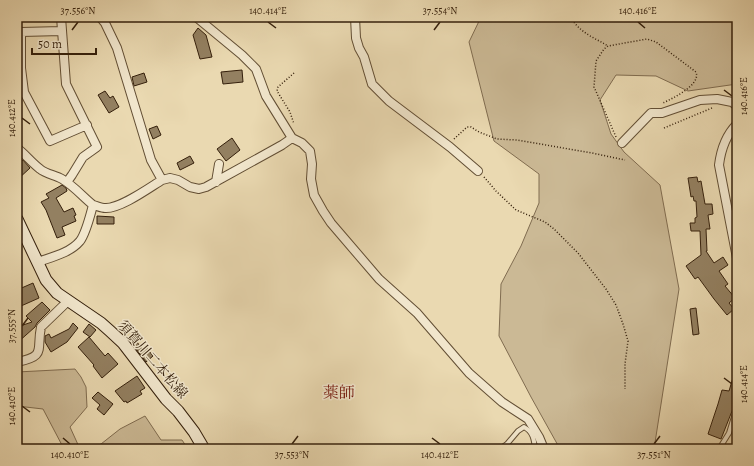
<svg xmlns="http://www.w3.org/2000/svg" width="754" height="466" font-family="Alegreya,'Noto Serif JP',serif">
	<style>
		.green { fill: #cbb995; stroke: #806c50 }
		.building { fill: #938061; stroke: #341f0b }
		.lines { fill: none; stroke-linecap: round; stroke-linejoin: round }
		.service-casing { stroke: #624e34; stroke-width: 6 }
		.minor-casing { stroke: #624e34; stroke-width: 10 }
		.secondary-casing { stroke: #341f0b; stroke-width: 13 }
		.path { stroke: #341f0b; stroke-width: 1.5; stroke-dasharray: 1 2; stroke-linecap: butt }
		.service { stroke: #f1e6cc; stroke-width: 4 }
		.minor { stroke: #f1e6cc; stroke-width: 8 }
		.secondary { stroke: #f1e6cc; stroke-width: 11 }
		.ticks { fill: none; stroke: #341f0b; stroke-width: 1.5 }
		.labels { text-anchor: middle; stroke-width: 3; stroke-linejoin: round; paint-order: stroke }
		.street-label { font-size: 14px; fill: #341f0b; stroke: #f1e6cc }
		.quarter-label { font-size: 16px; fill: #7a1f14; stroke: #f1e6cc }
		.neatline { fill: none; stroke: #341f0b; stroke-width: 1.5 }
		.ticks-label { font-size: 10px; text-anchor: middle; fill: #341f0b }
	</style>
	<rect width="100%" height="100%" fill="#ead9b1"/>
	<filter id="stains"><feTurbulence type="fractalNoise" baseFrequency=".005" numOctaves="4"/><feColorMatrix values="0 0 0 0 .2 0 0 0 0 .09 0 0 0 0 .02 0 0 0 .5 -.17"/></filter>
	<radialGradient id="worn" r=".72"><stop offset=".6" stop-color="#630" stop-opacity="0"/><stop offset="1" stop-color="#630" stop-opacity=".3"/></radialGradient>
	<path class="green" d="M481,17H737V84L688,91L656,76L616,75L600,100L611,134L624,152L660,185L679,289L654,449H560L531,397L499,336L501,284L521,246L539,203V174L494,141L469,42Z
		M75,369L81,377L86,387L87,407L70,427L80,449H64L43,409L17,406V372Z
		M145,416L161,440H182L188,449H87L101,444L120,429Z"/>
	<path class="building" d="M198,28L206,35L212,57L200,59L193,35Z
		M242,70L243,82L223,84L221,72Z
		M144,73L147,82L134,86L132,77Z
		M105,91L110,98L113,96L119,107L109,113L98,95Z
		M157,126L161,135L153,139L149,129Z
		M232,138L240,150L226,161L217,149Z
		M190,156L194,163L180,170L177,163Z
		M23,160L30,168L17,180V165Z
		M697,177L698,182L701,181L705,204H712L713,214L708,215L710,229H706L707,251H706L714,263L723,257L728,265L719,271L728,284L725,286L735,298L729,303L734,309L727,315L714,299L698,277L695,279L686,266L701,255L700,231H691L690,223H695V218L697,217L696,201H694L693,196L691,197L688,178Z
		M62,185L66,188L67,191L56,198L64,212L73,208L76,215L74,216L76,221L62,227L65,235L57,238L46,210L41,202L49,198L46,194Z
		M97,216L114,217V224H97Z
		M33,283L39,298L21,306L17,296V290Z
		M42,302L50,310L37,323L35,327L17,343V327L32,322L26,316Z
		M696,308L699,334L693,335L690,309Z
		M73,323L78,328L67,342L51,352L45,342V336L49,334L51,338L69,329Z
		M89,324L96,330L90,337L83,332Z
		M89,337L105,356L108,353L118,364L102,378L93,366L94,365L78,347Z
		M137,342L142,349L145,346L153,356L146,362L133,345Z
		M735,371H737V393L734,406L721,439L708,434L718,404L722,390L729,391Z
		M137,376L145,388L140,391L142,394L127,403L126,401L124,402L115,391Z
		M98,392L113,404L104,415L97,409L100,405L92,398Z"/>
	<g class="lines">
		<g class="service-casing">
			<path id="service" d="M500,449L507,444L518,431L524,427C533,432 534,439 535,449
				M719,449L729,433L737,407"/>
		</g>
		<g class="minor-casing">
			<path id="minor" d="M61,17L66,84L97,147L83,157L72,175L67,182
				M355,17L356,38L359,48L364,57L372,84L389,101L450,147L478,171
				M62,31L21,32V68L24,92L50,141L87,125
				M737,124C726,135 721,149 719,165L737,258
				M292,138L302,143L310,151L312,164L311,179L314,195L323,211L331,223L379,279L417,313L469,373L502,402L528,419L539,437L544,449
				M622,143L651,113H662L700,100L717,99L732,102L737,106
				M17,148C25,154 32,163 40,169C46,174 55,175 62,179C74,186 83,197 93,205
				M162,180L170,178L178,180L190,187L199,189L206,187L282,145L292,138L266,96L256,69L242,55L196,17
				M216,182L219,164
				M38,262C52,257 70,253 80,241C86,233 90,216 93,205C97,206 102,208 105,208C120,209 149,188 162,180L151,160L117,48L105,23L100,17
				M17,362C47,356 36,350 41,327L68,301"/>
		</g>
		<g class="secondary-casing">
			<path id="secondary" d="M17,219L46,280L57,293L101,323L110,331L123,343L166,399L178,411L194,432L204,449"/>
		</g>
		<path class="path" d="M571,17C578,32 595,38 608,46
			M294,73L278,87L277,91L290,112L294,124
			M664,128L712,108
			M616,137L594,87L596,61L604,49L608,46L647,39L656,42L696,72C701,85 673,98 663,103
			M454,139L467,127H471L479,132L497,139L517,140L592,153L625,160
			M484,177L496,191L516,210L545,222L554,229L578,253L606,289L616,305L623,324L628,341L625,364V389"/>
		<use href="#service" class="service"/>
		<use href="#minor" class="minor"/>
		<use href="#secondary" class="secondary"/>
	</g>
	<path class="ticks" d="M268,22L276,28M638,22L645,28M72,30L78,22M434,30L440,22M724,90L732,96M22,118L30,124M22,326L28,318M724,378L732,384M22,406L30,412M63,438L70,444M432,438L440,444M292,444L298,436M654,444L660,436"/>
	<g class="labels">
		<g class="street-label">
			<text transform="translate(153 359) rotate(49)" y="5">須賀川二本松線</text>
		</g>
		<g class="quarter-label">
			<text x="339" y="398">薬師</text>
		</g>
	</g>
	<rect width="754" height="466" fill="none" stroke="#ead9b1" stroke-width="44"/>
	<path d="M32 48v6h64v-6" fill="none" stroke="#341f0b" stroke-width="2"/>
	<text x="38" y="48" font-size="12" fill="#341f0b" stroke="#f1e6cc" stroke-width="3" paint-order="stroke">50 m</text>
	<rect x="22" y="22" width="710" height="422" class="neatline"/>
	<g class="ticks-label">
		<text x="78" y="14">37.556°N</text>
		<text x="268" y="14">140.414°E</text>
		<text x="440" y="14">37.554°N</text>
		<text x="638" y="14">140.416°E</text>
		<text transform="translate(743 96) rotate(-90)" y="4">140.416°E</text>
		<text transform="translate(11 118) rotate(-90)" y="4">140.412°E</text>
		<text transform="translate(11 326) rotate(-90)" y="4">37.555°N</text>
		<text transform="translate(743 384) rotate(-90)" y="4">140.414°E</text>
		<text transform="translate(11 406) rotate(-90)" y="4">140.410°E</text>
		<text x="70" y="458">140.410°E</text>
		<text x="292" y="458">37.553°N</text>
		<text x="440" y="458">140.412°E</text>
		<text x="654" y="458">37.551°N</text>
	</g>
	<rect width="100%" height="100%" filter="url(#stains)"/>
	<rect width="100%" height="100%" fill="url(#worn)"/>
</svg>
